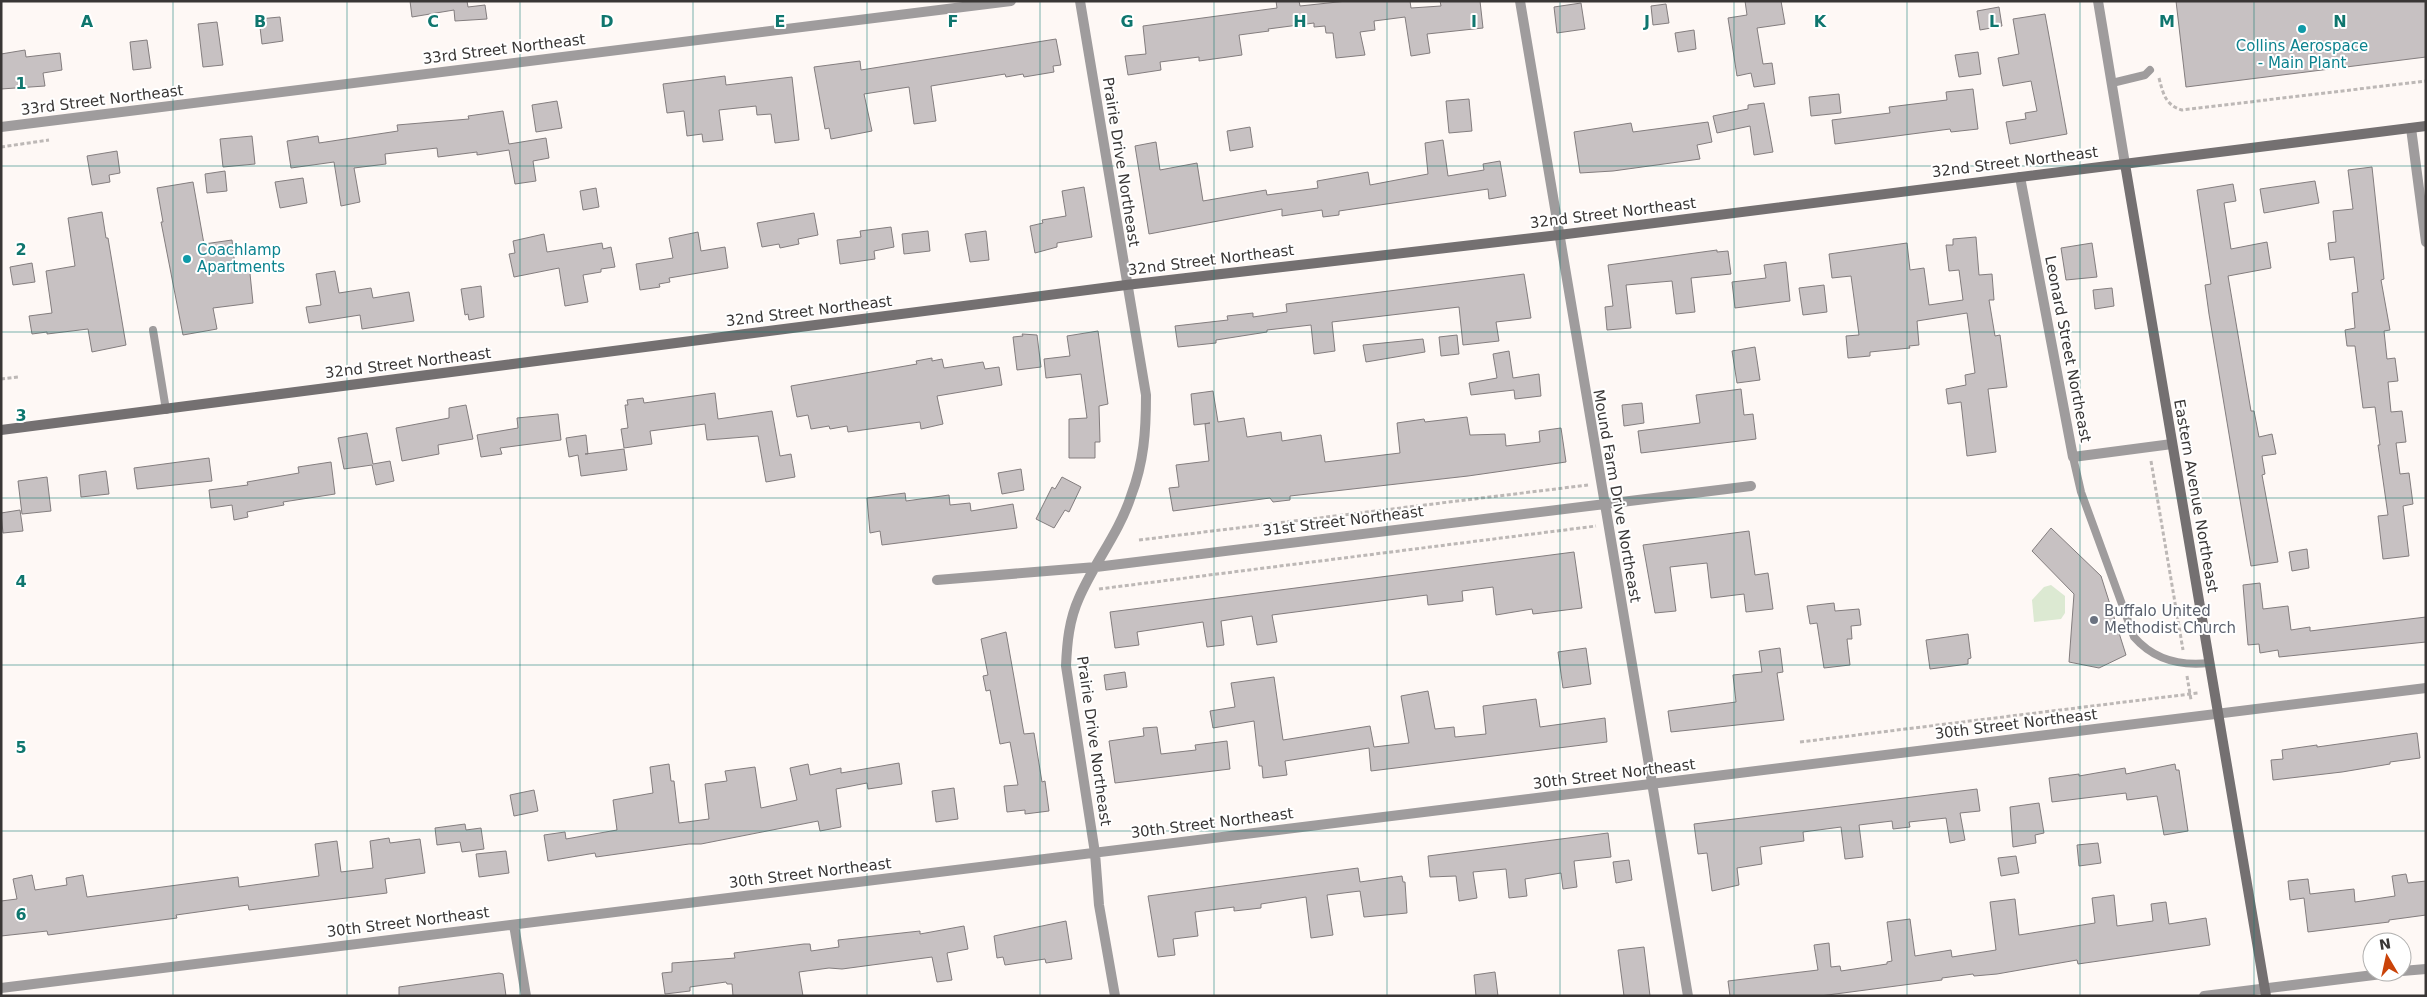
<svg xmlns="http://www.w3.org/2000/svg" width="2427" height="997" font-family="'DejaVu Sans',sans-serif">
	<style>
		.green { fill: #dce9d2 }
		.building { fill: #c7c1c2; stroke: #837d7e }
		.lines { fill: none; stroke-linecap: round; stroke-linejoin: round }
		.path { stroke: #bdb8b6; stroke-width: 3; stroke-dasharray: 4 2.5; stroke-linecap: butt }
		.lane { stroke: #9f9c9d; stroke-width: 8 }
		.street { stroke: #9f9c9d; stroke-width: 10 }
		.secondary { stroke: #747071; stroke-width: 10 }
		.grid { fill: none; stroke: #0f766e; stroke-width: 1; stroke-opacity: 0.55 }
		.culture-dot { fill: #0f9aa8; stroke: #fff; stroke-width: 2 }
		.worship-dot { fill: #6b7280; stroke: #fff; stroke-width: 2 }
		.labels { text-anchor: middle; stroke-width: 4; stroke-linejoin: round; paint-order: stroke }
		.culture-label { font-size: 15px; fill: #0d838f; stroke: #fff }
		.street-label { font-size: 15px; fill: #393635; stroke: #fff }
		.worship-label { font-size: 15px; fill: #5b616d; stroke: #fff; text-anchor: start }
		.grid-label { font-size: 16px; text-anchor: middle; font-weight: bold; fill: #0f766e; stroke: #fff; stroke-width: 4; stroke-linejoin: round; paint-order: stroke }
	</style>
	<rect width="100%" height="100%" fill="#fef8f5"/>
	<path class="green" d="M2051,585L2065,596V613L2061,619L2034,622L2032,600L2044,587Z"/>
	<path class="building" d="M410,1H467L468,7L485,5L487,19L455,21L454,10L412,17Z
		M1276,1H1299L1300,6L1347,1H1410L1411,8L1441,6L1440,1H1480L1483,28L1427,34L1430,53L1411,56L1405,17L1374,21L1375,30L1360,32L1365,55L1336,58L1333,33H1326L1325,26L1314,27V23L1268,29L1269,31L1239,35L1242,55L1199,61V57L1160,62L1161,70L1128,75L1125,56L1146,54L1143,26L1277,8Z
		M1745,1H1781L1785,24L1757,28L1763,64L1772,63L1775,84L1754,87L1751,73L1737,76L1728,18L1747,15Z
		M2176,1H2426V57L2186,87Z
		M1581,3L1585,29L1557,33L1554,7Z
		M1666,4L1669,23L1653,25L1651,6Z
		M1999,7L2002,26L1980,30L1977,11Z
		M2045,14L2067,134L2010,144L2006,122L2026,119L2025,113L2037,111L2031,81L2003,86L1998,58L2019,54L2013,19Z
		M280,17L283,41L262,44L259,19Z
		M217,22L223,65L203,67L198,24Z
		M1694,30L1696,49L1678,52L1675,33Z
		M1056,39L1061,65L1053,66L1054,72L1024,77L1023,74L1006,77L1005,74L931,86L936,121L914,124L909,87L864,94L872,131L831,139L829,128L825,129L814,67L860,61L861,70Z
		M147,40L151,68L133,70L130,42Z
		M25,50L26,57L60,53L62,70L43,73L45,86L1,89V54Z
		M1978,52L1981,74L1959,77L1955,55Z
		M725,76L726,85L792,77L799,140L775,143L771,114L757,115L756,106L719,110L723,140L703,142L702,134L687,136L684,111L667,113L663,84Z
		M1973,89L1978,129L1951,132L1950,129L1835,144L1832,120L1890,113L1889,107L1947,100L1946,92Z
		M1839,94L1841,113L1811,116L1809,97Z
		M1469,99L1472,131L1449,133L1446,101Z
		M557,101L562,128L536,132L532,105Z
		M1764,103L1773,152L1754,155L1750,126L1717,133L1713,116L1748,109V105Z
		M503,111L509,144L546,138L549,158L533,161L536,181L515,184L509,150L477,155V152L438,157L437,148L385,154L386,164L354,168L360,202L341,206L334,162L291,168L287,141L318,136L319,143L398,131L397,125L469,119L468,116Z
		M1708,122L1712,142L1697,145L1700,159L1613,171L1580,173L1574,132L1631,123L1633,132Z
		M1250,127L1253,147L1230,151L1227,131Z
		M252,136L255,164L223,167L220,139Z
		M1443,140L1448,176L1484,170L1483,164L1500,161L1506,196L1489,199L1488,189L1339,211V215L1323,217L1322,210L1282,216V209L1149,234L1135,146L1156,142L1160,170L1197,163L1203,201L1266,190L1267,195L1318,188L1317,181L1368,172L1370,185L1428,174L1425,143Z
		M117,151L120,173L109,175L110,182L92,185L87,156Z
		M2372,167L2384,279L2381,280L2390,330L2384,331L2387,359L2395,358L2398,381L2388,382L2391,412L2402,411L2406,442L2396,443L2400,474L2409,473L2413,504L2403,506L2409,556L2383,559L2378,516L2388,515L2378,445H2380L2375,407L2363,408L2355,346H2347L2345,330L2355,328L2352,293L2358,292L2354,257L2330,260L2328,243L2336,242L2333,211L2353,209L2348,170Z
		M225,171L227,191L207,193L205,174Z
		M303,178L307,203L280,208L275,182Z
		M2315,181L2319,203L2264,213L2260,189Z
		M193,182L204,244L232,240L235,266L249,264L253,303L213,308L217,329L183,335L161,222H163L157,188Z
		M2233,184L2236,201L2224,203L2231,249L2267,242L2271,268L2228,276L2251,411H2254L2259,437L2272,434L2276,454L2262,456L2265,474L2262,475L2278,562L2251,566L2209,314L2205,285L2211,284L2197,190Z
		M1084,187L1092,237L1057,243V247L1035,253L1030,226L1043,223L1042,220L1066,216L1062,191Z
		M596,188L599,207L583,210L580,191Z
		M102,212L106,238H108L126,345L92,352L88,329L47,334V332L32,334L29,316L52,313L46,271L75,266L68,218Z
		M814,213L818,235L798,239L799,244L780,248L779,244L762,247L757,223Z
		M891,227L894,247L874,251L875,259L840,264L837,240L861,237L860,231Z
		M928,231L930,251L904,254L902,234Z
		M986,231L989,260L970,262L965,234Z
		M698,232L701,251L725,247L728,268L669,278L670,282L659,284L660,287L640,290L636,264L673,258L669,238Z
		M544,234L547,252L602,243L603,249L611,247L615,267L601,269V272L583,275L588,302L565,306L559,268L514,277L509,254L515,253L513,241Z
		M1976,237L1979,275L1992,274L1994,300H1989L1995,336L2000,335L2007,387L1988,389L1996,452L1967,456L1961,402L1948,404L1946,389L1966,385L1965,375L1975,373L1967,313L1917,321L1919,345L1909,346L1910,348L1870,352V356L1848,358L1846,336L1859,335L1851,276L1832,278L1829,254L1907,243L1910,270L1924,268L1929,305L1963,300L1959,270L1949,271L1946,245H1953V239Z
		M2092,243L2097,277L2066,280L2061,248Z
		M1717,250V252L1728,251L1731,274L1691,278L1695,312L1676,314L1672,281L1626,285L1631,328L1607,330L1605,307L1613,306L1608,265Z
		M1786,262L1790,301L1735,308L1732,282L1766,278L1764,265Z
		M32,263L35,282L13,285L10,267Z
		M335,271L339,293L371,288L373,298L409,292L414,321L362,329L360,315L309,323L306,307L321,305L316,274Z
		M1524,274L1531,318L1496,322L1499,341L1463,345L1459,307L1332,322L1335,351L1314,354L1311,325L1267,330V332L1216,340V343L1178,347L1175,326L1228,320L1227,316L1253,313V317L1287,312L1286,304Z
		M1824,285L1827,312L1803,315L1799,288Z
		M481,286L484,317L469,320L468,314L465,315L461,289Z
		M2112,288L2114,306L2095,309L2093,290Z
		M1098,331L1108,404L1099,406L1100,442H1095V458H1069V419L1087,418L1081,374L1046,378L1044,359L1070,356L1067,336Z
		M1022,334L1037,335L1041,367L1017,370L1013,337L1023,336Z
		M1457,335L1459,354L1441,356L1439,337Z
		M1423,339L1425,352L1366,362L1363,345Z
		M1755,347L1760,380L1737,383L1732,351Z
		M1509,351L1513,378L1539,374L1541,396L1515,399L1514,390L1471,395L1469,383L1497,378L1493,354Z
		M932,358V361L942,359L944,368L983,362L985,369L999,367L1002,385L937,396L943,424L921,429L920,422L848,432L847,426L830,429L829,426L811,429L808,415L797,417L791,386L917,364L916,361Z
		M1741,389L1744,415L1753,414L1756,439L1641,453L1638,431L1700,423L1696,395Z
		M1213,391L1218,422L1244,418L1247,437L1281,432L1282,441L1321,435L1325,462L1400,453L1397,423L1424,419L1425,422L1467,417L1470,435L1505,434L1506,446L1540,442L1539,431L1561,428L1566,462L1468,476L1290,496V500L1273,502L1270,498L1173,511L1169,488L1179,487L1176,465L1209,461L1205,424L1210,423L1194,425L1191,394Z
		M715,393L718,419L772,411L780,456L791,454L795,477L766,482L758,436L707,440L705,424L650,431L652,444L624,448L621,429L628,428L625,405H628L627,400L643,398L644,403Z
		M1642,403L1644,423L1624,426L1622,405Z
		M466,405L473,439L438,445L439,454L402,461L396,428L449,418V408Z
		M558,414L561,440L500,448L502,454L481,457L477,435L518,428L517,418Z
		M367,433L373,464L390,461L394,481L376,485L372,465L344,469L338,438Z
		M586,435L588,454H585L624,449L627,470L581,476L578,455L569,457L566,438Z
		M209,458L212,481L137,489L134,468Z
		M331,462L335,494L283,502L284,505L247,512L248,517L234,520L232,505L211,508L209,490L248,485L247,482L299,473L298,467Z
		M1021,469L1024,490L1002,494L998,473Z
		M106,471L109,494L81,497L79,475Z
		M47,477L51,511L22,514L18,481Z
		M1062,477L1081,487L1069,512L1065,510L1054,528L1036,519L1052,487L1055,489Z
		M905,493L906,501L949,495L950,505L970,503L971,511L1013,504L1017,528L882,545L880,531L870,533L867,498Z
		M20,510L23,531L3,533L1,513Z
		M2051,528L2101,576L2126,655L2099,668L2069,662L2074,594L2032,551Z
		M1749,531L1755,575L1768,573L1773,609L1746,612L1744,594L1711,598L1707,563L1670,567L1676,611L1655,613L1643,545Z
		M2307,549L2309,568L2292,571L2289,552Z
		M1574,552L1582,608L1533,614L1532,609L1496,615L1493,587L1462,591L1463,601L1428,605L1427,595L1272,615L1277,642L1257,645L1252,616L1221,621L1224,645L1207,647L1203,622L1137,632L1139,645L1115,648L1110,612Z
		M2260,583L2263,609L2288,606L2291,630L2310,627V631L2426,617V642L2279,657L2278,650L2260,653L2259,644L2248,645L2243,585Z
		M1834,603L1835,611L1859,609L1861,625L1851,626L1852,639H1847L1850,665L1824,668L1817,623L1810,624L1807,606Z
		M1006,632L1024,734L1034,733L1042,782L1045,781L1049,811L1025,814V810L1007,812L1004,786L1018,785L1010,742L1000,744L990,690L986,691L983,676L988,675L981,639Z
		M1968,634L1971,658L1968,659V664L1930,669L1926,640Z
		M1586,648L1591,684L1563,688L1558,652Z
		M1780,648L1783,672L1777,673L1784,720L1671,732L1668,711L1736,702L1733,675L1762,672L1759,651Z
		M1125,672L1127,687L1106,690L1104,675Z
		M1274,677L1283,740L1370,726L1374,747L1409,743L1401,696L1428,691L1435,729L1454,727L1455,737L1486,734L1483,706L1536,699L1540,727L1605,718L1607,742L1371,771L1369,748L1285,761L1287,775L1263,778L1262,766H1259L1254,721L1213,728L1210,711L1235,707L1231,683Z
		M1157,727L1161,754L1196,750L1195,745L1227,741L1230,769L1115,783L1109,741L1144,736L1143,728Z
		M2417,733L2420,758L2390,762V764L2342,772L2273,780L2271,760L2283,759L2282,750L2317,745V747Z
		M899,763L902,784L868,789L867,783L836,789L841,827L820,831L818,821L701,844H689L596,857L595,853L548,861L544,835L565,832L566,839L617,830L613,800L653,793L650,767L669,764L671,781H674L679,823L709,819L705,784L727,781L725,771L755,767L761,808L797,800L790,768L808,764L810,775L841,768V773Z
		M2175,764L2176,770H2179L2188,831L2164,835L2157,796L2127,800L2126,793L2052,802L2049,778L2079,774V776L2125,768L2126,774Z
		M954,788L958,819L936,822L932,791Z
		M1977,789L1980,811L1960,813L1965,840L1950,843L1946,818L1909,822L1910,827L1893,829L1892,821L1859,825L1863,857L1845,859L1841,827L1803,832L1804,841L1760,847L1762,864L1737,868L1739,885L1712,891L1707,853L1698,854L1694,824Z
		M534,790L538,811L514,816L510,795Z
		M2039,803L2044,833L2035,835L2036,843L2013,847L2010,807Z
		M465,824L466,830L481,828L484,849L462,852L460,842L437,845L435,828Z
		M1608,833L1611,857L1574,861L1577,887L1563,889L1561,873L1525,879L1527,896L1509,898L1506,869L1473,872L1477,898L1459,901L1456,876L1430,877L1428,856Z
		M389,838L390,843L420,839L425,873L385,879L387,893L249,910L248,905L176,915L177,918L48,935L47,931L1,936V901L17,899L13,879L32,875L35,890L67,885L66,878L83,875L87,897L238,877L239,887L319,876L315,844L337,841L341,872L373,868L370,841Z
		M2098,843L2101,863L2079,866L2077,845Z
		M506,851L509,873L479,877L476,854Z
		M2016,856L2019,873L2001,876L1998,858Z
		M1629,860L1632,880L1616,883L1613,862Z
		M1358,868L1360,882L1402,876L1403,882H1405L1407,913L1364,917L1360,891L1327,895L1333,935L1311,938L1306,897L1261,904V908L1234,911V907L1195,912L1198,936L1173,939L1175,955L1158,957L1148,896Z
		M2406,874L2408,883L2426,881V915L2389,920V922L2308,932L2304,898L2290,900L2288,881L2308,879L2310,894L2354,889L2355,902L2395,896L2392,876Z
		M2114,895L2117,926L2153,921L2151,904L2166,902L2169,924L2206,918L2210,945L2078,964L2077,960L1997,974L1974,976L1973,974L1942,978V980L1820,996H1730L1728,981L1818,970L1814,945L1829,943L1831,967L1840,966L1841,971L1887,964V962L1892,961L1887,922L1910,919L1915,956L1951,950L1952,957L1996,950L1990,902L2015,899L2019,935L2095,923L2092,898Z
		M1066,921L1072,959L1046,963L1045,959L1005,965L1003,957L997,958L994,936Z
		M964,926L968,949L947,953L952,980L937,982L932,957L842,969L829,968L799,972L803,996H733L732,984H727L726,982L690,987V991L665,994L662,973L672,972V963L735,958L734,953L804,944H810L811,951L839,947L838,940L920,931V934Z
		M1644,947L1650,996H1624L1618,950Z
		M1495,972L1498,996H1476L1474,975Z
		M499,973L503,974L506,996H399V987Z"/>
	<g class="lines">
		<path class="path" d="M2159,78C2163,93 2165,105 2182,110L2426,81
			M1,147L49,140
			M1,379L18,377
			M2151,461L2183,650
			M1139,540L1588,485
			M1099,589L1596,526
			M2187,676L2191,700
			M1800,742L2198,693"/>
		<path class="lane" d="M2112,83L2145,75L2150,70
			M153,330L166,410
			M2073,457L2081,492L2134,637C2154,660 2181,666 2209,663"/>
		<path class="street" d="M1080,1L1146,395C1146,431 1144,462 1131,496C1119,533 1094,563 1079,598C1069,620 1067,643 1066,666L1095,853L1099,905L1115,996
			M1520,1L1688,996
			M2098,1L2125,164
			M1,127L1011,1
			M2411,128L2426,242
			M2020,177L2073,457L2172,444
			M937,580L1096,567L1751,486
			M514,925L526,996
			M2402,971L2426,969
			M1,988L2426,688
			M2204,996L2398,972"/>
		<path class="secondary" d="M2125,164L2266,996
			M1,430L1126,285L1559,235L2426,126"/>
	</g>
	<path class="grid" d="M173,1V996M347,1V996M520,1V996M693,1V996M867,1V996M1040,1V996M1214,1V996M1387,1V996M1560,1V996M1734,1V996M1907,1V996M2080,1V996M2254,1V996M1,166H2426M1,332H2426M1,498H2426M1,665H2426M1,831H2426"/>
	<g class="culture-dot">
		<circle cx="2302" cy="29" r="5"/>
		<circle cx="187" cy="259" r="5"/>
	</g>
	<circle class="worship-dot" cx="2094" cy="620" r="5"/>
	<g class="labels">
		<g class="culture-label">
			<text x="2302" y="51">Collins Aerospace<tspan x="2302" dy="17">- Main Plant</tspan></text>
			<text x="197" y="255" text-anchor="start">Coachlamp<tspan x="197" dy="17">Apartments</tspan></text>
		</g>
		<g class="street-label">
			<text transform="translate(504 49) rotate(-7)" y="5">33rd Street Northeast</text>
			<text transform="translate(102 100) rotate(-7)" y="5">33rd Street Northeast</text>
			<text transform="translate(1121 162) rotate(81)" y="5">Prairie Drive Northeast</text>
			<text transform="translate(2015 162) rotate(-7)" y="5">32nd Street Northeast</text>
			<text transform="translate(1613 213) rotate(-7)" y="5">32nd Street Northeast</text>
			<text transform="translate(1211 260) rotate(-7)" y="5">32nd Street Northeast</text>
			<text transform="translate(809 311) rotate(-7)" y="5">32nd Street Northeast</text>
			<text transform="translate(2068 349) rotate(79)" y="5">Leonard Street Northeast</text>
			<text transform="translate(408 363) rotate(-7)" y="5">32nd Street Northeast</text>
			<text transform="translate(1617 496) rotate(80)" y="5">Mound Farm Drive Northeast</text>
			<text transform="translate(2196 496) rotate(80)" y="5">Eastern Avenue Northeast</text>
			<text transform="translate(1343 521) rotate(-7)" y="5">31st Street Northeast</text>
			<text transform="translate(2016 724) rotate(-7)" y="5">30th Street Northeast</text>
			<text transform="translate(1094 741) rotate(82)" y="5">Prairie Drive Northeast</text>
			<text transform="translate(1614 774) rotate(-7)" y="5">30th Street Northeast</text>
			<text transform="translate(1212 823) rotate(-7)" y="5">30th Street Northeast</text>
			<text transform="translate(810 873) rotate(-7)" y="5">30th Street Northeast</text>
			<text transform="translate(408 922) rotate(-7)" y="5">30th Street Northeast</text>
		</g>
		<g class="worship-label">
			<text x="2104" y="616">Buffalo United<tspan x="2104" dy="17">Methodist Church</tspan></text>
		</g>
	</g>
	<g class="grid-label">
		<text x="87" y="27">A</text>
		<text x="260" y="27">B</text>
		<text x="433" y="27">C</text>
		<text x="607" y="27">D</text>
		<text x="780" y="27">E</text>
		<text x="953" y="27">F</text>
		<text x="1127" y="27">G</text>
		<text x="1300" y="27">H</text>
		<text x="1474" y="27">I</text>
		<text x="1647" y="27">J</text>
		<text x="1820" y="27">K</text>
		<text x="1994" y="27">L</text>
		<text x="2167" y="27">M</text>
		<text x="2340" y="27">N</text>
		<text x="21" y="89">1</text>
		<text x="21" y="255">2</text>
		<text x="21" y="421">3</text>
		<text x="21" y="587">4</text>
		<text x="21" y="753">5</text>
		<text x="21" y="920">6</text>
	</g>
	<rect width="2427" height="997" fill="none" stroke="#393635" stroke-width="5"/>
	<g transform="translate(2387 957) rotate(351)"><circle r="24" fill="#ffffff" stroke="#b0afae"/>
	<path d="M0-4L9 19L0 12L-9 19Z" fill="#ca4309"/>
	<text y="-8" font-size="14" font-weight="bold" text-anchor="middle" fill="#393635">N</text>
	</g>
</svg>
